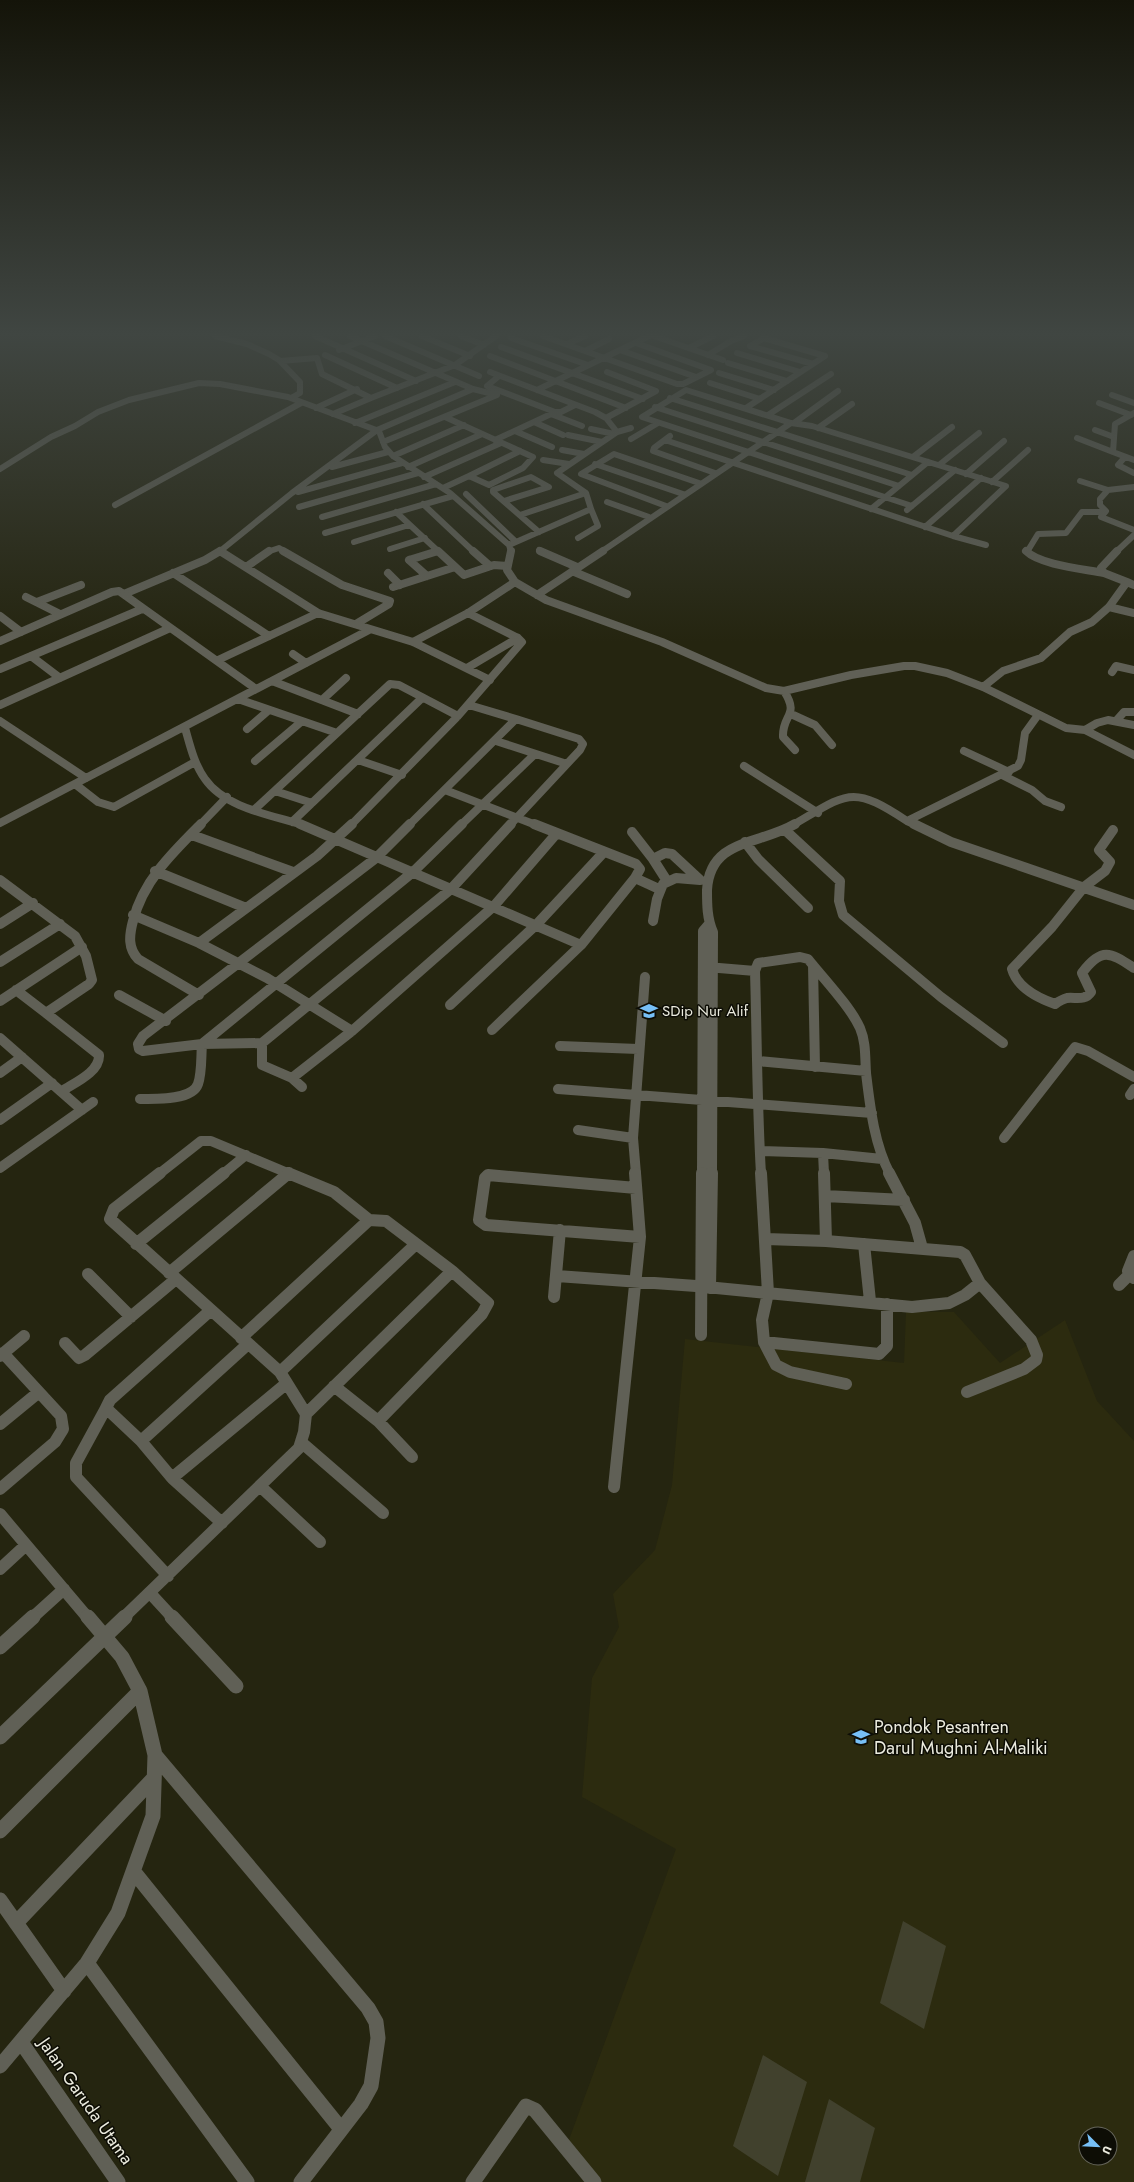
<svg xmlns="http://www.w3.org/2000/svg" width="1134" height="2182" font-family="Jost,sans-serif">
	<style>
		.built { fill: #2c2b0f; fill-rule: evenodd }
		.green { fill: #41412d }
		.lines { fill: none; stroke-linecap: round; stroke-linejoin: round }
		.street-far4 { stroke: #606056; stroke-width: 6 }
		.street-far3 { stroke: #606056; stroke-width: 8 }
		.street-far2 { stroke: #606056; stroke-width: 10 }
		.street-far1 { stroke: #606056; stroke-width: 12 }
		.street { stroke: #606056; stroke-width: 15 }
		.labels { text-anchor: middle; stroke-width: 3; stroke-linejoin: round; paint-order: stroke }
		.poi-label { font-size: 15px; fill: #ebebde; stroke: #0d0d05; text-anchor: start }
		.near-poi-label { font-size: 18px; fill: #ebebde; stroke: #0d0d05; text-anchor: start }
		.near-street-label { font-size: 18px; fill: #ebebde; stroke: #0d0d05 }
	</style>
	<rect width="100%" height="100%" fill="#252510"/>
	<path class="built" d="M906,1312H954L1000,1363L1065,1320L1097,1401L1134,1441V2182H599L567,2145L676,1849L582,1797L592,1678L619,1627L613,1594L655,1550L672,1485L685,1339L904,1363ZM1086,2134H1110V2158H1086Z"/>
	<path class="green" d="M903,1921L946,1946L924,2029L880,2003Z
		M763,2055L807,2082L778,2176L733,2146Z
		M829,2099L875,2128L860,2182H805Z"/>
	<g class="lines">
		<path class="street-far4" d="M215,336L247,344L269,354L279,360L300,382V393L291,398
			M315,336L416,381
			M350,336L473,389L497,395L383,442
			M385,336L479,376
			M422,336L470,356
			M461,336L484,345
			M543,336L677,384H683L711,370L636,343
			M654,336L723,360
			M511,338L588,365
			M567,344L585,336
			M750,346L813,364
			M501,347L643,399
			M689,348L713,336
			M339,350L375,336
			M620,350L696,377
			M585,351L609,339
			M737,353L800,372
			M325,355L397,388
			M708,355L731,341L744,336
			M490,356L626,408
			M280,361L317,358L322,374L371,398L333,414
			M728,363L787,381
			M490,372L595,412L606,418L617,432L557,473L586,493L591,509L509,545
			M719,373L774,390
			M499,376L487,386L555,412H561L575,405
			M710,383L760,399
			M537,390L649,336
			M1112,395L1134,403
			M371,398L455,365L496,336
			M670,398L912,475
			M1099,403L1131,415
			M655,407L899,486
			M316,408L357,389
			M746,408L825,356L764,338L750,346
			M1134,413L1115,424L1113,452L1134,460
			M768,415L831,374
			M606,418L656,391L607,372
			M534,422L563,435
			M355,423L455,382
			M791,423L686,390L642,417L912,506
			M794,423L838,391
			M818,428L852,404
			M591,429L614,434
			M1095,430L1114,437
			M515,431L552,447
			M617,432L631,428
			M568,435L602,442
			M670,436L654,448L653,451L715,473
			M1077,438L1113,452
			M631,439L658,423
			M495,440L551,414L582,426
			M665,440L953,536L986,545
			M562,450L584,454
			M393,456L464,425
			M913,457L952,427
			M1125,457L1118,465L1134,473
			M543,460L569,464
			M595,464L683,494
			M939,465L979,433
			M332,467L388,452
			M408,467L482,434
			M0,469L51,437L75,426L98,412L129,400L199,383L220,384L288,397L379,431L385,447L393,456L450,493L509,545L511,552
			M966,474L1004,441
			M469,476L520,451
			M424,477L501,443
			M1080,481L1108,490L1100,499V505L1106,511L1101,517L1134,530
			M992,482L1028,450
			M443,488L469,476L489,485L523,468L533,457L445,417
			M1108,490L1134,487
			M298,492L402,463
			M466,494L515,541
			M504,501L549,487L531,477L493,490V492L539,532
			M607,502L649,517
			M423,504L474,552
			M115,505L301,403
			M666,506L581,474L614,454L699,483
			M299,507L418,473
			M871,509L928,462
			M907,510L955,470
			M396,512L439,552
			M520,515L586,493
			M322,517L436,484
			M925,527L981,478
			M325,533L453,496
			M578,538L598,526L591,509
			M354,542L409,525
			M390,549L425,538
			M539,550L543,552
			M219,552L292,493L377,430L473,389
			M267,552L279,548L285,552
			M436,552L438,551
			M601,552L791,423L812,426L1006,486L953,536
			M1027,552L1038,534L1066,533L1082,512H1104
			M1116,552L1134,535"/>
		<path class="street-far3" d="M220,551L318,613L413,642L490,680
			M283,551L342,585L390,601L389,604L356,624
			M438,551L464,575L494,565L507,566
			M473,551L490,566
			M511,551L507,570L515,582L546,600L662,642L766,688L784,691L851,675L904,666H915L947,673L983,687L1066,728L1085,730L1097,723L1108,720L1134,725
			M540,551L577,567
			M1026,551C1040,565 1084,569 1104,573
			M1117,551L1101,568L1104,573L1127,582
			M409,560L438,551
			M409,560L427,576
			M246,567L269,551
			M572,571L627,594
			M173,573L269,636
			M388,573L400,585
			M393,587L455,567
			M124,594L205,560L220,551
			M537,595L603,551
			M26,597L60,614
			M37,602L81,585
			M1109,607L1134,613
			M0,616L21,632
			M0,641L112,592L119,591L256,689
			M413,642L468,613L515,582
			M293,654L306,663
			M31,656L60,678
			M218,660L318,613
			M467,668L518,638
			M0,669L142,609
			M1112,672L1116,666L1134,670
			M272,681L358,714
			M983,687L1003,671L1041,658L1070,632L1092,622L1109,607L1127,582L1134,585
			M784,691C800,716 782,714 783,737L795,750
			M238,699L337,733
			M322,700L346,678
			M0,705L170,628
			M469,705L516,719
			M791,714L815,725L832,745
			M0,721L86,778
			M1116,721L1124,712H1134
			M185,728C190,745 194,764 205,779C225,808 271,815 303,825
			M247,729L269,710
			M1085,730L1134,755
			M496,741L567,764
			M964,751L1009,772
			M358,760L402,775
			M255,761L301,722
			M744,766L818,813
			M1002,775L1032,790L1045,801L1061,807
			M75,784L98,802L114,807L195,762
			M445,790L536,825
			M275,791L312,803
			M255,809L390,684L399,685L458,716
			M907,821L916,825
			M292,822L422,698
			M0,823L369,630
			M200,825L227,797
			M351,825L458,716L522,642L518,638L468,613
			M409,825L516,719L579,739L583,744L580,750L510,825
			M461,825L535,754
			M793,825C848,793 851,784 907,821L1018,766L1021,760L1025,733L1038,715"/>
		<path class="street-far2" d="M300,824L581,945
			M410,824L376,858L143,1036L138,1044L139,1049L143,1051L202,1044L262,1043L451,889L511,824
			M914,824L951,842L1134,905
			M785,830L840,881L839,901L843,915L941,997L1003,1043
			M1113,830L1099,850L1110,862L1105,871L1084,887L1052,927L1012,969C1017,987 1038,998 1055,1004C1058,1002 1063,999 1067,998C1076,997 1085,1001 1091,992L1082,973C1102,946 1111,953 1134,968
			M632,832L653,859L665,853L672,854L700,880
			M192,835L293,872
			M745,842L758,859L808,908
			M653,859L667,881
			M155,871L246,908
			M635,878L659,889
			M0,880L75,936L86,956L92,980L89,984L46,1013L99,1055C100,1072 74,1083 62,1091
			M133,915L199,943L267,978L352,1031
			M653,921L657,899L663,884L676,878L700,880
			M0,924L33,903
			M199,943L317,856L352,824
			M0,962L60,924
			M813,965L815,1067
			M707,967L755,971
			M16,990L46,1013
			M119,995L166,1021
			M199,995L138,959C128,948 129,936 133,921C143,881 172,853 201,824
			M0,1001L82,947
			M450,1005L537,924L603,853
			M492,1030L581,945L635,878L640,869L636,864L534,824
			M0,1038L82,1110
			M262,1043V1065L292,1078L302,1087
			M560,1046L638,1049
			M758,1061L866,1071
			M0,1073L22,1057
			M292,1078L352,1031L494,906L557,833
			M558,1089L872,1113
			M1130,1095L1134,1089
			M140,1099C154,1099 192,1101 198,1084C202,1073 201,1056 202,1044L413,872L462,824
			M0,1120L52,1083
			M578,1130L633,1138
			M1004,1138L1075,1047L1088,1051L1134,1077
			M760,1151L823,1153L882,1159
			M823,1153L824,1174
			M0,1168L93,1102
			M159,1174L201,1141H211L290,1174
			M223,1174L246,1155
			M636,1174L633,1138L645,977
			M702,1174L703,931L709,924
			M712,1174L713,932C707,919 707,904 707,890C710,838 760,845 795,824
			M761,1174C757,1106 757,1039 755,971L758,963L800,957L808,959C823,978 850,1006 860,1028C866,1042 865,1057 866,1073C870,1106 874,1144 890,1174"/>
		<path class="street-far1" d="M288,1173L334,1192L369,1220L386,1221L452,1271L488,1303L482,1314L378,1421L334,1386
			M761,1173L768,1293L762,1320L764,1342L879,1354L887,1346V1304
			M824,1173L826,1241
			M889,1173L915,1223L922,1248
			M636,1188L488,1175L485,1178L479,1220L486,1225L640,1237
			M825,1196L904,1200
			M766,1239L826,1241L960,1252L965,1255L980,1283L1031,1340L1037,1355L1036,1360L1024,1369L967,1392
			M136,1244L224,1173
			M864,1244L870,1301
			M169,1273L289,1173
			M88,1274L131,1317
			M1129,1275L1128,1271L1134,1256
			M557,1276L696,1286L912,1307L949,1303L965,1295L980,1283
			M1119,1285L1129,1275L1134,1278
			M710,1288L712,1173
			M554,1297L560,1230
			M701,1335L702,1173
			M241,1338L369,1220
			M764,1342L776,1365L790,1372L846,1384
			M65,1343L79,1358L85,1355L176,1279
			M0,1356L24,1336
			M280,1372L416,1244
			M106,1408L110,1400L211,1310
			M306,1414L452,1271
			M378,1421L412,1457
			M0,1424L39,1392
			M141,1441L106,1408L76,1463V1477L168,1576
			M301,1442L383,1513
			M172,1478L287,1383
			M260,1486L320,1542
			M614,1487L640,1237L635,1173
			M0,1489L55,1442L63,1429L61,1416L3,1353
			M0,1514L88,1618
			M222,1523L172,1478L141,1441L248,1344
			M0,1569L26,1545
			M150,1593L173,1618
			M32,1618L64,1589
			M123,1618L299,1448L304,1432L306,1414L280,1372L110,1219L114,1209L160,1173"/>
		<path class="street" d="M172,1617L236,1686
			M0,1647L33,1617
			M0,1737L125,1617
			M155,1755L368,2008L376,2022L378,2038L371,2086L361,2104L301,2182
			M0,1831L140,1691
			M134,1872L341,2129
			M0,1900L64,1991
			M16,1923L154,1778
			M87,1963L247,2182
			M21,2042L118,2182
			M0,2066L87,1963L118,1913L153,1816L155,1755L140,1691L122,1657L88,1617
			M473,2182L526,2106L535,2110L594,2182"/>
	</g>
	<linearGradient id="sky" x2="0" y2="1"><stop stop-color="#141409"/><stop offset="0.52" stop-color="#404642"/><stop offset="1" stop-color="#404642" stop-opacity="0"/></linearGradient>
	<rect width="1134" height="642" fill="url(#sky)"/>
	<defs>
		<g id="school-bare" transform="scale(1.38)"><path d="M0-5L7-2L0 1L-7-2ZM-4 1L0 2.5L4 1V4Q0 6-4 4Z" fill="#77c0f7" stroke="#0d0d05" stroke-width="2.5" paint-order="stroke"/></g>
	</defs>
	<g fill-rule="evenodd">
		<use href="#school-bare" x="649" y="1011"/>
		<use href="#school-bare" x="861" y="1737"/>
	</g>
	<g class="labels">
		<g class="poi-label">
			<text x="662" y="1016">SDip Nur Alif</text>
		</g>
		<g class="near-poi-label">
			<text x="874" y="1733">Pondok Pesantren<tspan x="874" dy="21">Darul Mughni Al-Maliki</tspan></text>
		</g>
		<g class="near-street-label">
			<text transform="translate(86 2101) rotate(55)" y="6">Jalan Garuda Utama</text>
		</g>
	</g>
	<g transform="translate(1098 2146) rotate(114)"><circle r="19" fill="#0d0d05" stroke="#66665c"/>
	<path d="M0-3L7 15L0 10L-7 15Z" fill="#77c0f7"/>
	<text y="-6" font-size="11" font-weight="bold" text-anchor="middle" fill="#ebebde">U</text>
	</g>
</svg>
